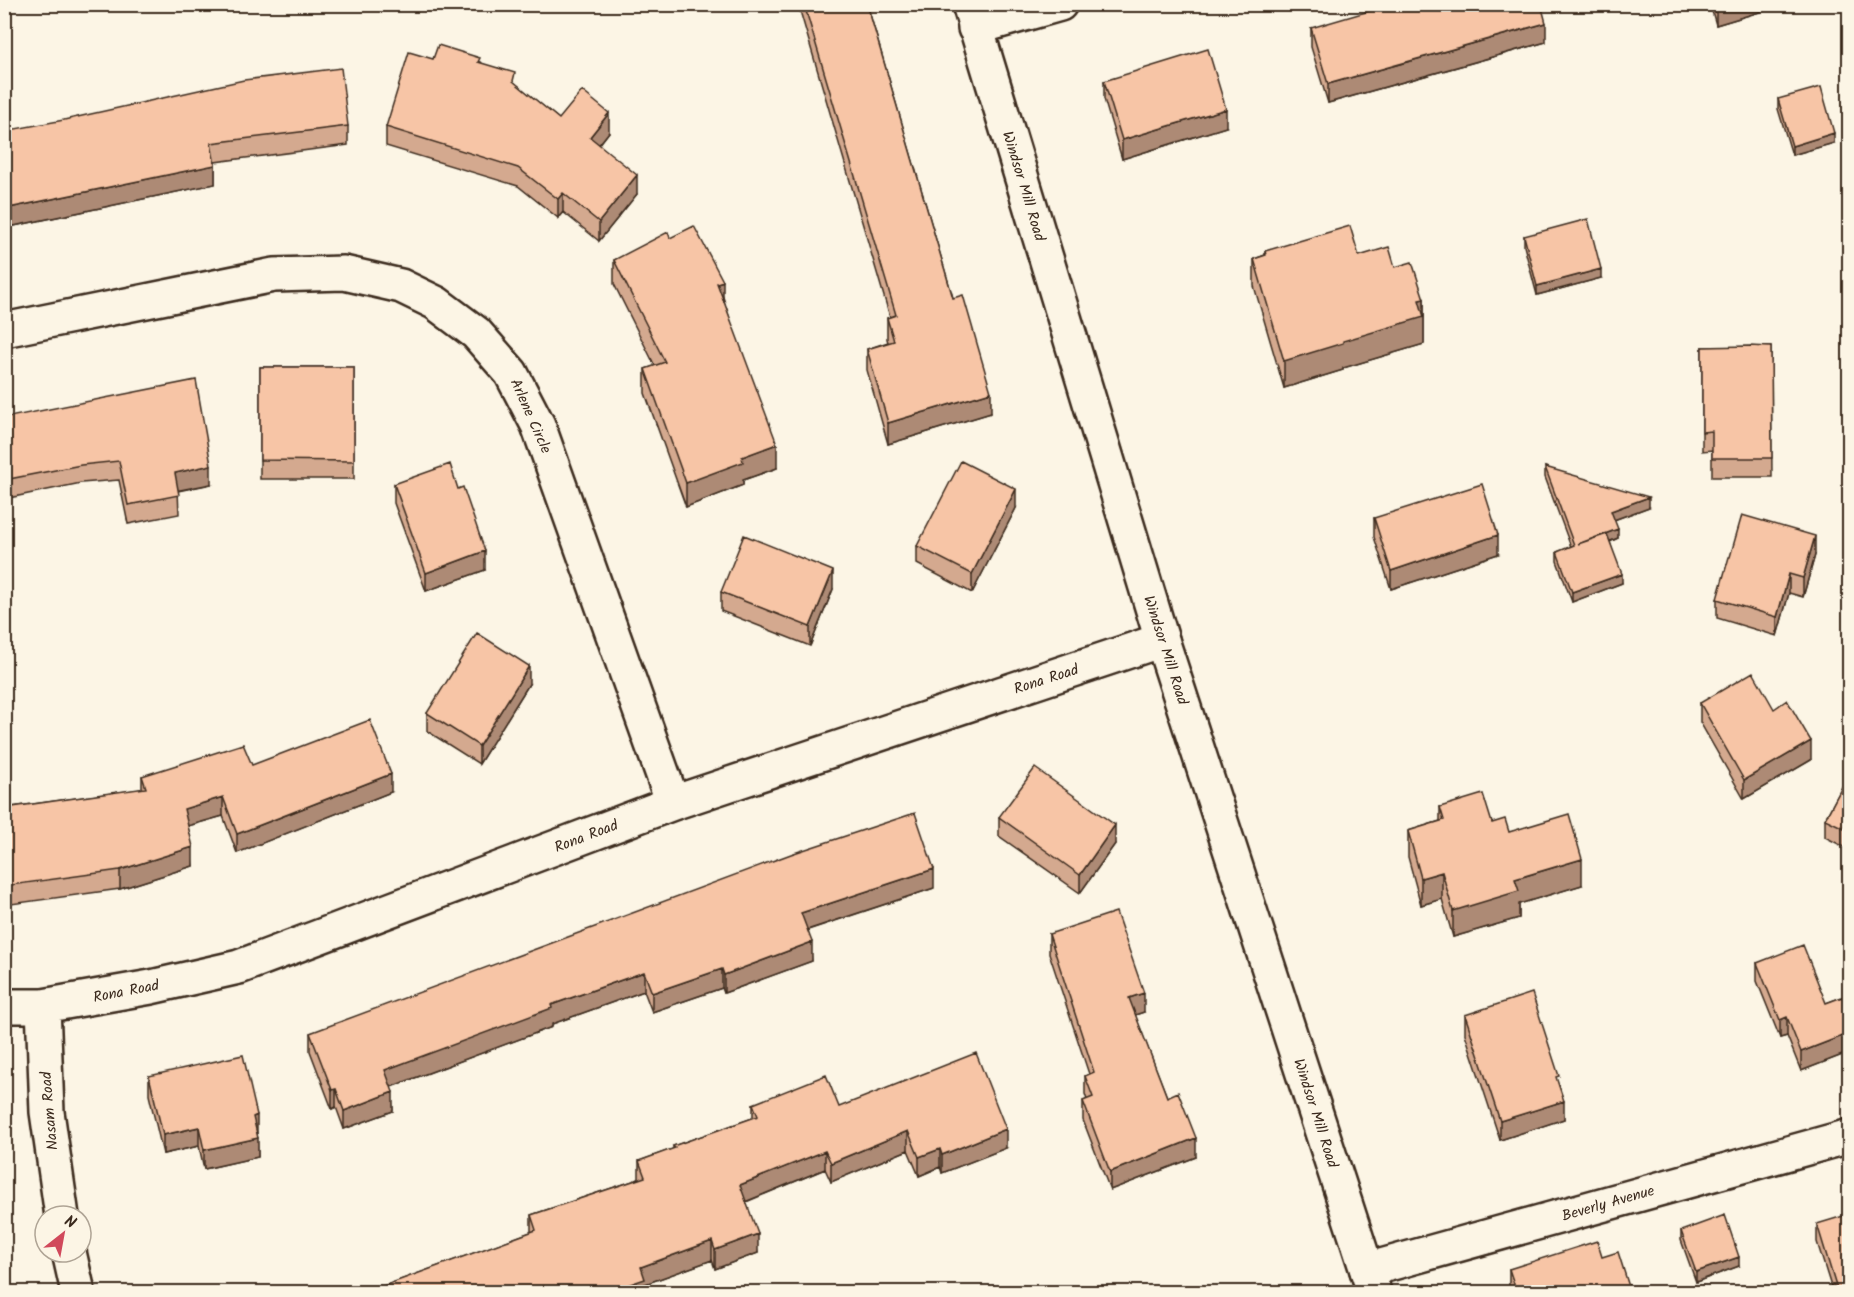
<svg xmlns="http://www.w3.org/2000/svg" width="1854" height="1297" font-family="Kalam,sans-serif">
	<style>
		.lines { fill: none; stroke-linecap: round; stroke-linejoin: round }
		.minor-casing { stroke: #3b2a1e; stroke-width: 38 }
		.major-casing { stroke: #3b2a1e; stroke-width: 38 }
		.minor { stroke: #fcf5e5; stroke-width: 33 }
		.major { stroke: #fcf5e5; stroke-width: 33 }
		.wall { fill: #d4a98f; stroke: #3b2a1e; stroke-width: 1.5 }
		.shaded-wall { fill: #ad8a74; stroke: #3b2a1e; stroke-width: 1.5 }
		.building { fill: #f7c5a6; stroke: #3b2a1e; stroke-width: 1.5 }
		.labels { text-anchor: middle; stroke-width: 4.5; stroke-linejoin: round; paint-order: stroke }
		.street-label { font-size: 15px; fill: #3b2a1e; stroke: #fcf5e5 }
	</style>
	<rect width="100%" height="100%" fill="#fcf5e5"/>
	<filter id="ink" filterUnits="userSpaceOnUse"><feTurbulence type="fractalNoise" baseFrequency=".0167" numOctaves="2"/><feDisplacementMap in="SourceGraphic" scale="12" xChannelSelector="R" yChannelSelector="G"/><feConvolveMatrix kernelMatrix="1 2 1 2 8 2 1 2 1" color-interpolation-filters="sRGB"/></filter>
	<g filter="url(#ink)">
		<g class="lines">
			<g class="minor-casing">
				<path id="minor" d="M975,28L1060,4
					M4,330L274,275L344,273L401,286L436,303L476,333L511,373L538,425L673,803
					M4,1006H43L151,987L239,967L673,803L1162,640
					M43,1006L47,1112L62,1216
					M69,1252L78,1292
					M1367,1270L1850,1136"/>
			</g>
			<g class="major-casing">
				<path id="major" d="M969,4L1162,640L1374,1292"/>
			</g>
			<use href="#minor" class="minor"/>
			<use href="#major" class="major"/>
		</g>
		<path class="wall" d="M798,4H867L953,298L991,413L888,444L867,370V349L888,342L887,339V318L890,317Z
			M1710,4H1783V5L1716,25Z
			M1311,28L1546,42L1328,103L1311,47Z
			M433,59L480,62L515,83L559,119L609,132L599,145L637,194L599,241L563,212L558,218L518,186L386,146V127Z
			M1104,81L1226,127L1122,159L1104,99Z
			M1778,99L1834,143L1792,155L1778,109Z
			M348,126V145L215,162V184L4,228V131Z
			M1524,236L1601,278L1537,295L1524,246Z
			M670,238L723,297L777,468L743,480V485L686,507L645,393V369L655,366L614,284V260Z
			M1265,251L1359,256L1424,299V344L1343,368V370L1284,388L1254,286V259L1265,255Z
			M1702,347H1771L1772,477H1712V450L1702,451Z
			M260,367H354V479H260Z
			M4,418L211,484L178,491L179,514L128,524L119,480L81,483L4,499Z
			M1545,467L1649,507L1614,520L1618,538L1610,542L1622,583L1572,602L1557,561V552L1571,547L1545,477Z
			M394,484L485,570L426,591L394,503Z
			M1016,508L972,593L917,564V546Z
			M1374,518L1498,554L1391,589L1374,537Z
			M1815,555L1803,597L1789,593L1777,636L1717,618V599Z
			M833,589L810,646L721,611V592Z
			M529,684L479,764L427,731V713Z
			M1700,703L1774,709L1811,760L1744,799L1700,722Z
			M252,765L391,792L237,853L223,816L188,826L193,866L120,889L4,905L5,808L142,789V776Z
			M1850,772V850L1825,837V819Z
			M1440,807L1492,823L1509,832L1582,885L1519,904V918L1453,937L1442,899L1421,905L1408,857V831L1440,821Z
			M999,817L1115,844L1080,893L999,836Z
			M934,888L808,930L812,961L724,993L722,988L652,1012L644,991L552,1024V1027L391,1087L393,1111L344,1129L336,1107L332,1109L310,1051V1033Z
			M1049,934L1144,1012L1135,1015L1167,1097L1196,1157L1110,1190L1083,1120V1101L1087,1100L1085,1094V1076L1089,1074L1049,953Z
			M1757,963L1826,1003L1850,994V1052L1801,1071L1787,1036L1780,1038L1757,981Z
			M1465,1015L1559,1085L1564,1119L1500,1140L1465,1034Z
			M149,1076L257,1134L258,1157L204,1169L199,1146L163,1154L149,1095Z
			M753,1104L839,1107L1006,1148L942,1173L940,1167L919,1176L908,1150L831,1182L825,1169L746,1202L758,1253L715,1269L712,1260L645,1284V1293L381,1287L531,1232V1215L639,1179V1161L673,1149V1146L753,1118Z
			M1817,1224L1850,1293H1833L1817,1242Z
			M1681,1231L1739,1266L1696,1282L1681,1240Z
			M1602,1257L1631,1293H1511L1509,1287V1269Z"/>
		<path class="shaded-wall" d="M1716,4H1783V5L1716,25Z
			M1546,23V42L1328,103V84Z
			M1226,109V127L1122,159V140Z
			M609,113V132L590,156V137Z
			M1834,133V143L1792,155V146Z
			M215,165V184L4,228V209Z
			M637,175V194L599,241V222Z
			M563,193V212L558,218V199Z
			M1601,269V278L1537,295V286Z
			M723,281V304L717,283Z
			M1424,299V344L1343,368V370L1284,388V361L1419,300Z
			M991,392V413L888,444V423Z
			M777,444V468L743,480V485L686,507V483L742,457Z
			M211,465V484L175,491V473Z
			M1016,489V508L972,593V574Z
			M1649,497V507L1611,521V511Z
			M1618,529V538L1578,554V544Z
			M1498,535V554L1391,589V571Z
			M1815,536V555L1803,597V578Z
			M485,551V570L426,591V573Z
			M833,571V589L810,646V627Z
			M1622,574V583L1572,602V592Z
			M1789,574V593L1777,636V617Z
			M529,666V684L479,764V746Z
			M1811,741V760L1744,799V780Z
			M391,774V792L237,853V834Z
			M223,797V816L184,827V809Z
			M1115,825V844L1080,893V875Z
			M193,847V866L120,889V870Z
			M1582,859V885L1519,904V918L1453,937V911L1515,879Z
			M934,869V888L801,932V913Z
			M1442,872V899L1421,905V878Z
			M812,942V961L724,993V975Z
			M722,969V988L652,1012V993Z
			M644,972V991L552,1024V1027L385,1089V1070L551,1005Z
			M1144,993V1012L1129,1017V998Z
			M1787,1017V1036L1780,1038V1020Z
			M1850,1033V1052L1801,1071V1052Z
			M336,1089V1107L332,1109V1090Z
			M393,1092V1111L344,1129V1111Z
			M1564,1101V1119L1500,1140V1121Z
			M257,1115V1134L253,1135V1117Z
			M199,1127V1146L163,1154V1135Z
			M1006,1129V1148L942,1173V1155Z
			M908,1131V1150L831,1182V1163Z
			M258,1138V1157L204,1169V1150Z
			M1196,1138V1157L1110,1190V1172Z
			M940,1149V1167L919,1176V1157Z
			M825,1151V1169L740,1204V1185Z
			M758,1234V1253L715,1269V1250Z
			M712,1241V1260L645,1284V1293H604L641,1267Z
			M1739,1257V1266L1696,1282V1272Z"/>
		<path class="building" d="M804,4H867L953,298L963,295L991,392L888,423L867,349L894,341L887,318L896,315Z
			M1393,4H1541L1546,23L1328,84L1311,28Z
			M438,45L480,58L478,62L515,73L513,81L559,119L582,91L609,113L590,137L637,175L599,222L563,193L558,199L518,168L386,127L409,52L433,59Z
			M1208,49L1226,109L1122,140L1104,81Z
			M341,68L348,126L211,143L215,165L4,209V131L64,120L244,80Z
			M1821,87L1834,133L1792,146L1778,99Z
			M1588,219L1601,269L1537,286L1524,236Z
			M694,226L723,281L717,283L777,444L742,457L743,462L686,483L645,369L665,362L614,260L668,232L670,238Z
			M1350,226L1359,256L1389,247L1395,267L1412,262L1424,299L1419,300L1424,317L1343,341V343L1284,361L1254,259L1266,255L1265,251Z
			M1749,346L1771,347L1772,458H1712V431L1702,432V347Z
			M260,367H354V461L260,460Z
			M196,380L211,465L175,473L179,495L128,505L119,461L81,465L4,480V418Z
			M961,461L1016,489L972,574L917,546Z
			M450,464L458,489L463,487L485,551L426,573L394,484Z
			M1545,467L1649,497L1611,511L1618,529L1578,544L1607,534L1622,574L1572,592L1557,552L1574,545Z
			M1482,484L1498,535L1391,571L1374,518Z
			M1742,515L1815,536L1803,578L1789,574L1777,617L1717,599L1729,557H1730Z
			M744,535L833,571L810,627L721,592Z
			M477,633L529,666L479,746L427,713Z
			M1753,672L1774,709L1787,700L1811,741L1744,780L1700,703Z
			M370,720L391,774L237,834L223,797L184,809L193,847L120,870L4,886V822H7L5,808L146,788L142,776L243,744L252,765Z
			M1035,768L1115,825L1080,875L999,817Z
			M1850,772V831L1825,819Z
			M1483,794L1492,823L1505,819L1509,832L1569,814L1582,859L1515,879L1519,891L1453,911L1442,872L1421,878L1408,831L1444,820L1440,807Z
			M915,813L934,869L801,913L812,942L724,975L722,969L652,993L644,972L551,1005L552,1008L385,1070L393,1092L344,1111L336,1089L332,1090L310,1033L791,854Z
			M1116,912L1144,993L1129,998L1167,1097L1178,1092L1196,1138L1110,1172L1083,1101L1093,1097L1085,1076L1094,1072L1049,934Z
			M1803,945L1826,1003L1850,994V1033L1801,1052L1787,1017L1780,1020L1757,963Z
			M1532,993L1559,1076L1556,1077L1564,1101L1500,1121L1465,1015Z
			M976,1053L1006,1129L942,1155L940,1149L919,1157L908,1131L831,1163L825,1151L740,1185L758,1234L715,1250L712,1241L641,1267L645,1279L604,1293H362L380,1286L381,1287L536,1230L531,1215L645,1177L639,1161L675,1148L673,1146L758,1116L753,1104L826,1075L839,1107Z
			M243,1055L257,1115L253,1117L258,1138L204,1150L199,1127L163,1135L149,1076Z
			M1850,1214V1293H1838L1817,1224Z
			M1725,1215L1739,1257L1696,1272L1681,1231Z
			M1597,1241L1602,1257L1618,1252L1631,1293H1517L1509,1269Z"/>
	</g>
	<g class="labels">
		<g class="street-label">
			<text transform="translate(1024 186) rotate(73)" y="5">Windsor Mill Road</text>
			<text transform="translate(531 416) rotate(66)" y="5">Arlene Circle</text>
			<text transform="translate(1166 650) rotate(72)" y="5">Windsor Mill Road</text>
			<text transform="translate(1046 679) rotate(-18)" y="5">Rona Road</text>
			<text transform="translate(586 836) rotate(-21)" y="5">Rona Road</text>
			<text transform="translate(126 991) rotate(-11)" y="5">Rona Road</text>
			<text transform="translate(49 1111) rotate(-95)" y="5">Nasam Road</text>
			<text transform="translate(1316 1113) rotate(72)" y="5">Windsor Mill Road</text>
			<text transform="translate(1608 1203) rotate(-16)" y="5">Beverly Avenue</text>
		</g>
	</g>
	<rect width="1854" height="1297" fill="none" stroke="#fcf5e5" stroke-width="24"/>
	<rect x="12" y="12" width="1830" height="1273" fill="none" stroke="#3b2a1e" stroke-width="2" filter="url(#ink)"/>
	<g transform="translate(63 1234) rotate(31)"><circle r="28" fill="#fcf5e5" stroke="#afa495" stroke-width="1.5"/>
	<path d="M0-4.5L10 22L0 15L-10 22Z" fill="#d1495b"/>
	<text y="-9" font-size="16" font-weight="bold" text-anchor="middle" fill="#3b2a1e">N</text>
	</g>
</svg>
